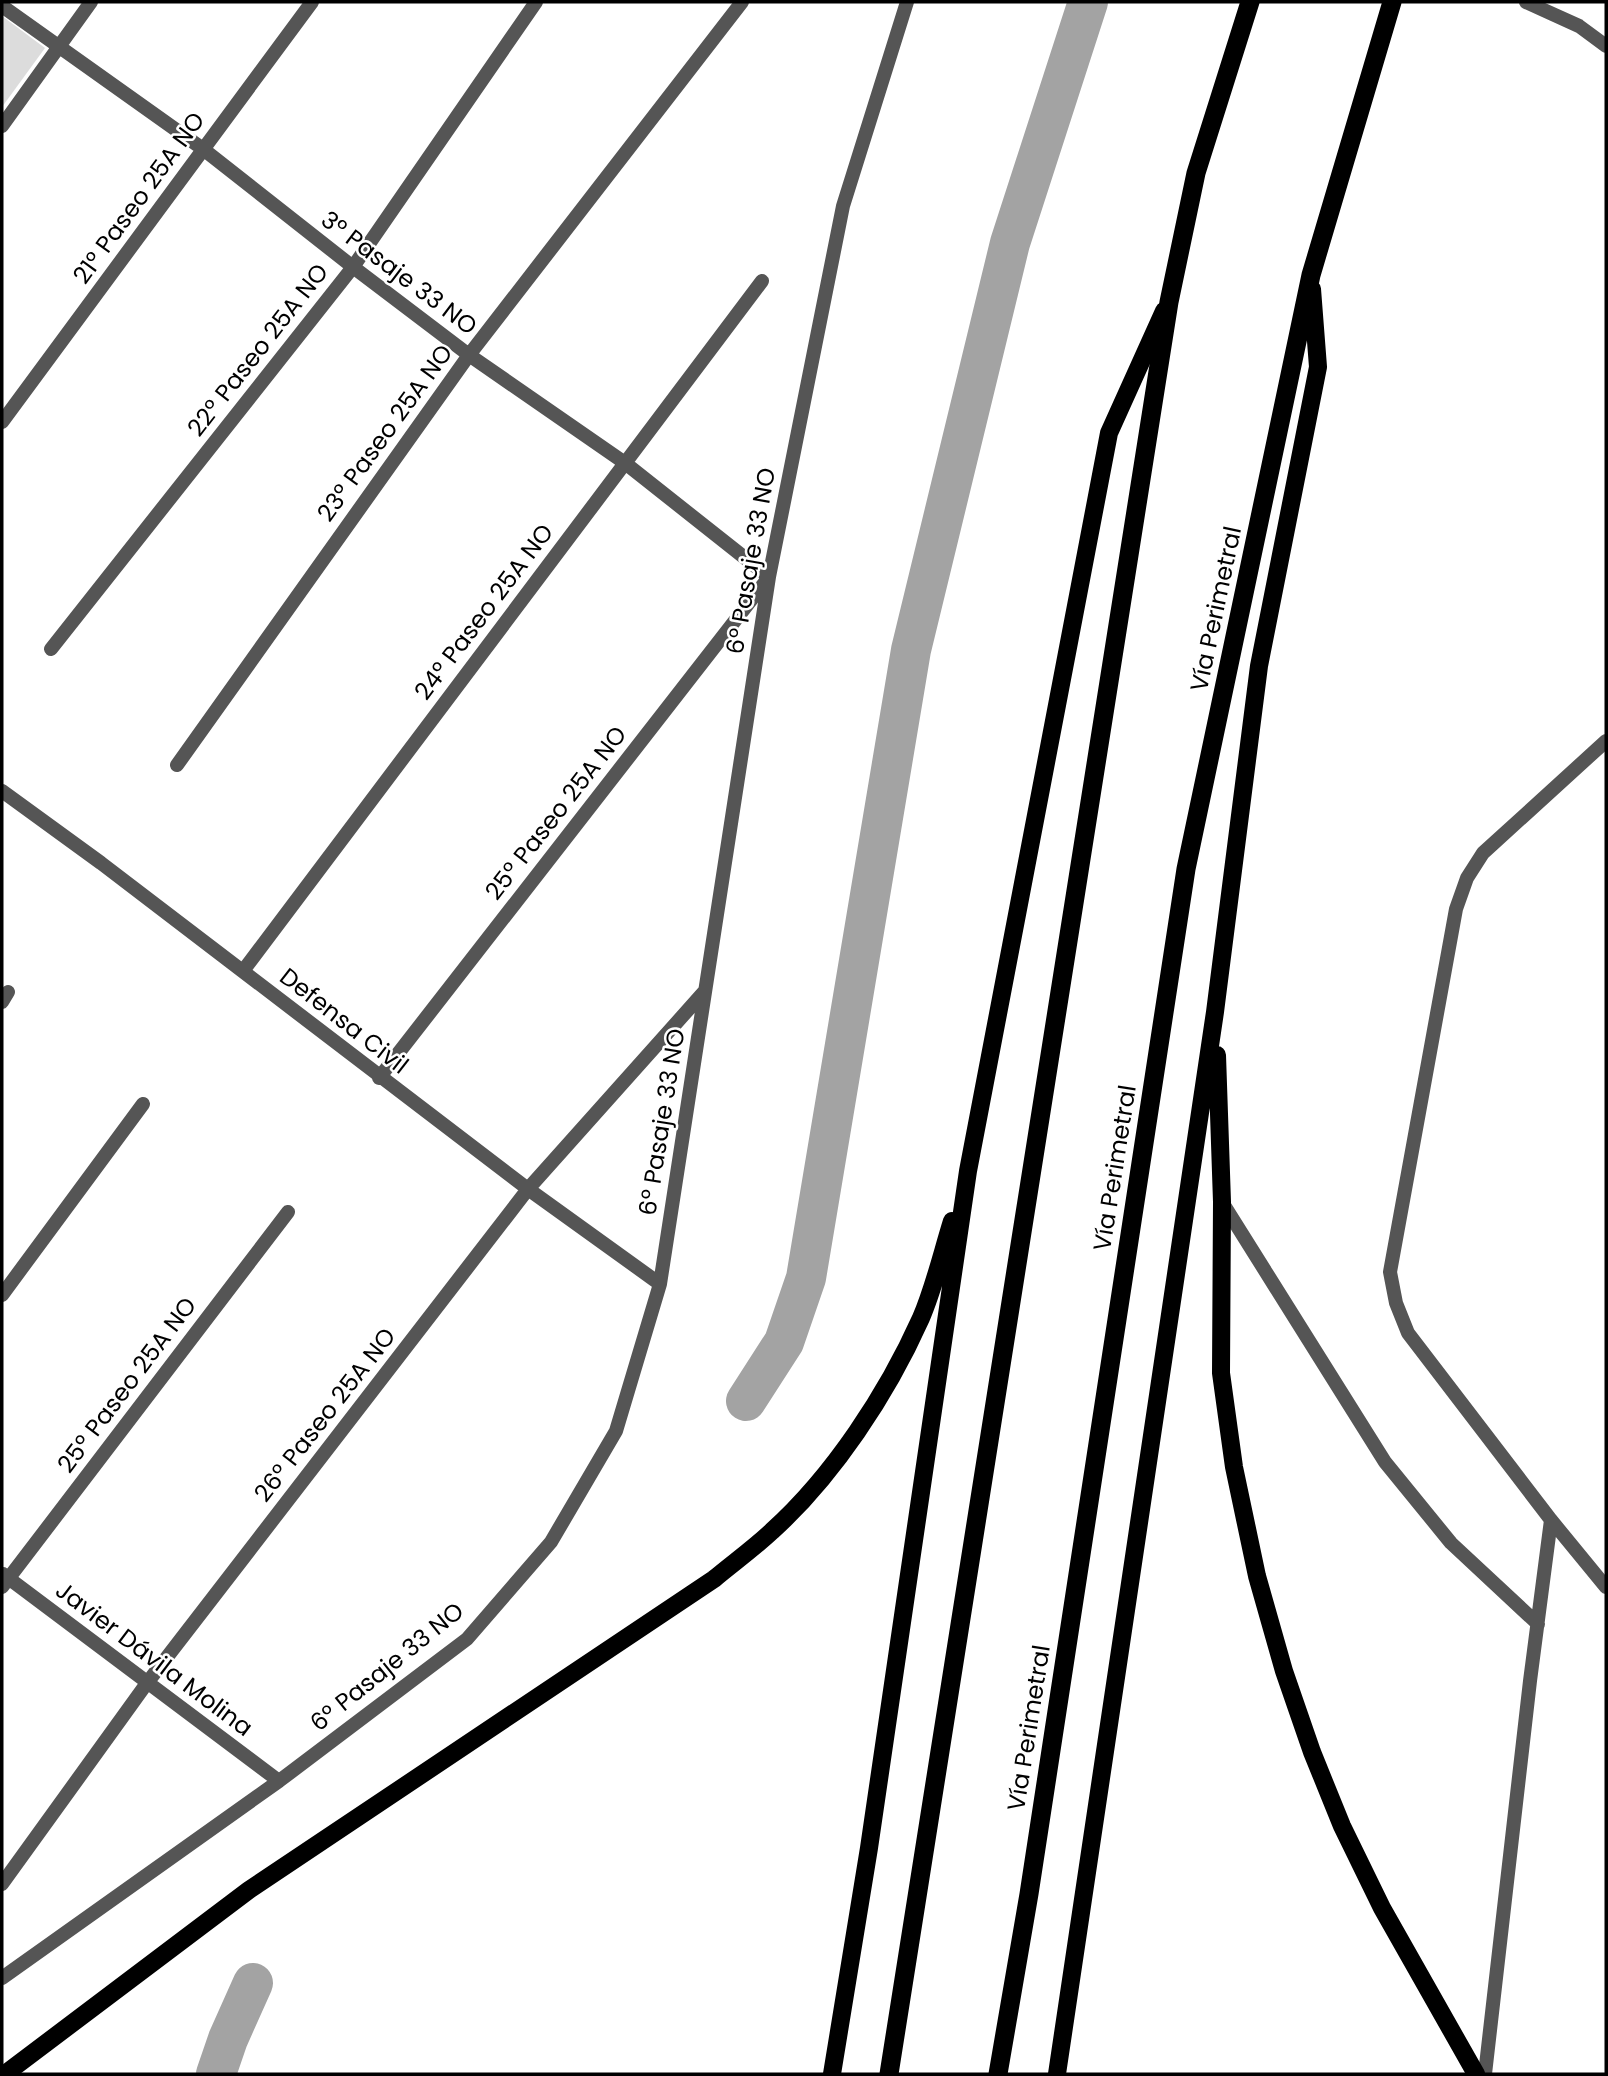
<svg xmlns="http://www.w3.org/2000/svg" width="1608" height="2076" font-family="Poppins,sans-serif">
	<style>
		.green { fill: #dcdcdc }
		.lines { fill: none; stroke-linecap: round; stroke-linejoin: round }
		.canal { stroke: #a3a3a3; stroke-width: 40 }
		.service { stroke: #555; stroke-width: 14 }
		.minor { stroke: #555; stroke-width: 14 }
		.primary { stroke: #000; stroke-width: 18 }
		.trunk { stroke: #000; stroke-width: 19 }
		.labels { text-anchor: middle; stroke-width: 5; stroke-linejoin: round; paint-order: stroke }
		.street-label { font-size: 24px; fill: #000; stroke: #fff }
	</style>
	<rect width="100%" height="100%" fill="#fff"/>
	<path class="green" d="M2,16L45,48L2,107Z"/>
	<g class="lines">
		<path class="canal" d="M746,1401L784,1342L806,1278L911,650L1010,243L1088,2
			M216,2074L228,2039L253,1983"/>
		<path class="service" d="M1606,741L1483,853L1467,878L1456,909L1390,1272L1396,1303L1408,1333L1551,1520L1606,1587
			M1222,1202L1385,1462L1451,1543L1538,1624
			M1485,2074L1530,1681L1551,1520"/>
		<path class="minor" d="M1526,2L1579,26L1606,46
			M2,6L203,149L353,267L469,355L625,463L769,577L379,1078
			M2,126L91,2
			M2,422L312,2
			M51,649L353,267L536,2
			M177,765L469,355L742,2
			M2,791L101,863L528,1189L660,1284
			M243,971L762,281
			M2,1002L8,992
			M2,1295L143,1104
			M3,1574L279,1781
			M2,1587L288,1212
			M2,1884L147,1683L528,1189L704,992
			M2,1978L279,1781L467,1639L551,1542L616,1431L660,1284L769,577L843,206L907,2"/>
		<path class="primary" d="M1217,1055L1222,1202L1221,1373L1234,1467L1257,1576L1284,1671L1312,1752L1342,1826L1382,1908L1476,2074
			M5,2074L249,1890L714,1579C733,1563 754,1548 772,1531C833,1476 887,1394 921,1318C934,1288 942,1253 952,1221
			M832,2074L869,1848L968,1171L1109,433L1164,311
			M1057,2074L1215,1012L1259,666L1318,367L1312,289"/>
		<path class="trunk" d="M889,2074L1169,302L1196,173L1250,2
			M998,2074L1029,1894L1186,869L1311,275L1392,2"/>
	</g>
	<g class="labels">
		<g class="street-label">
			<text transform="translate(139 198) rotate(-54)" y="8">21º Paseo 25A NO</text>
			<text transform="translate(399 273) rotate(37)" y="8">3º Pasaje 33 NO</text>
			<text transform="translate(258 350) rotate(-52)" y="8">22º Paseo 25A NO</text>
			<text transform="translate(385 433) rotate(-54)" y="8">23º Paseo 25A NO</text>
			<text transform="translate(751 561) rotate(-80)" y="8">6º Pasaje 33 NO</text>
			<text transform="translate(1216 609) rotate(-78)" y="8">Vía Perimetral</text>
			<text transform="translate(484 612) rotate(-53)" y="8">24º Paseo 25A NO</text>
			<text transform="translate(556 813) rotate(-52)" y="8">25º Paseo 25A NO</text>
			<text transform="translate(344 1021) rotate(38)" y="8">Defensa Civil</text>
			<text transform="translate(662 1122) rotate(-81)" y="8">6º Pasaje 33 NO</text>
			<text transform="translate(1115 1168) rotate(-81)" y="8">Vía Perimetral</text>
			<text transform="translate(127 1385) rotate(-53)" y="8">25º Paseo 25A NO</text>
			<text transform="translate(325 1415) rotate(-52)" y="8">26º Paseo 25A NO</text>
			<text transform="translate(154 1659) rotate(37)" y="8">Javier Dávila Molina</text>
			<text transform="translate(387 1667) rotate(-39)" y="8">6º Pasaje 33 NO</text>
			<text transform="translate(1029 1728) rotate(-81)" y="8">Vía Perimetral</text>
		</g>
	</g>
	<rect width="1608" height="2076" fill="none" stroke="#000000" stroke-width="7"/>
</svg>
